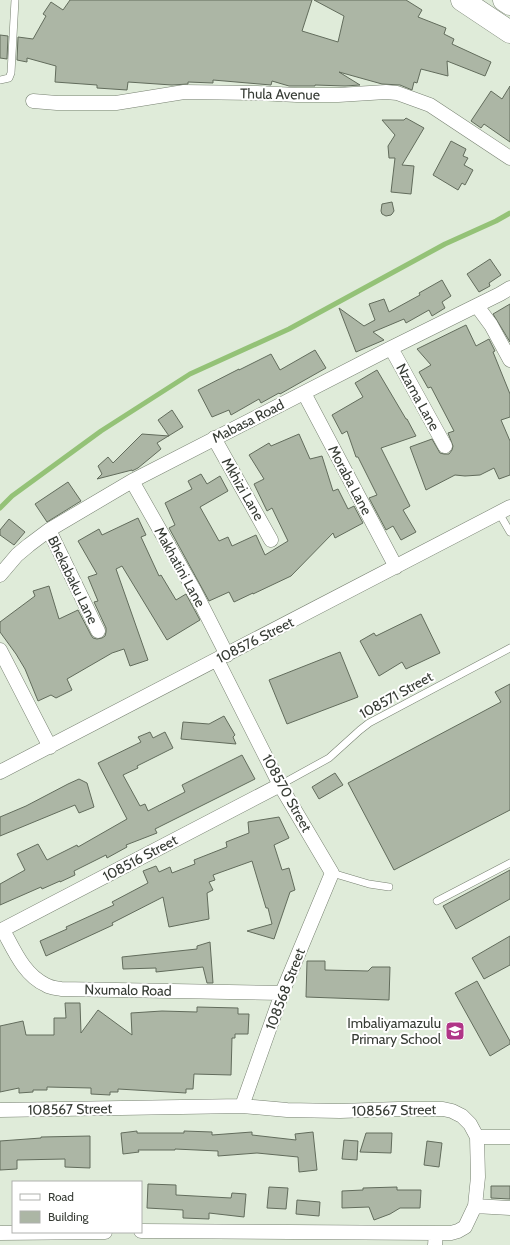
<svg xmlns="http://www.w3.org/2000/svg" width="510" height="1245" font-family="Cabin,sans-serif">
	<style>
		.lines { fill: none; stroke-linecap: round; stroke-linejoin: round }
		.stream { stroke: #94c277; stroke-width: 5 }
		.building { fill: #acb6a5; stroke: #626c5c }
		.lane-casing { stroke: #778171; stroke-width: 8 }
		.street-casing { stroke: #778171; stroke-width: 15 }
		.primary-casing { stroke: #778171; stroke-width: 23 }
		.lane { stroke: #fff; stroke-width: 7 }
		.street { stroke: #fff; stroke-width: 14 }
		.primary { stroke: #fff; stroke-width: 22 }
		.labels { text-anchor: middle; stroke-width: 4; stroke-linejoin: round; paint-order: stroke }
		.street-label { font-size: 14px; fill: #363b34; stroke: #fff }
		.poi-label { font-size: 14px; fill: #363b34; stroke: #fff; text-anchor: end }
	</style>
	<rect width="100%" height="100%" fill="#dfebd9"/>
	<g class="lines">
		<path class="stream" d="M0,508L12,496L101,431L190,374L289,329L445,244L496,221L510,213"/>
	</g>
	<path class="building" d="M70,0H312L302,31L338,42L344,16L314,0H406L422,10L418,17L446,28L444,34L454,39L452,44L491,62L485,76L447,61L448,76L421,69L417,83L414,82L412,90L400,85L382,84L339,72L360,85L345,86L315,85V86H289L272,81L271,85L213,80V83L188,82V84L172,85L128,82L127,90L97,88V85L55,82L56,66L27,58V62L17,60L18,37L33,39L46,16L43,14L51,2L63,10Z
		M0,35L8,36L7,59L0,58Z
		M510,86V142L484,124L481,128L471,121L491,91L502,99Z
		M406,118L424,128L402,165L414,166L411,194L391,192L395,158H389L388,146L395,135L382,120H404Z
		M451,141L466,149L463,156L468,158L464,165L473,170L465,185L462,183L458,190L433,175Z
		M392,202L394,211L392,214L391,215L386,216L382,214L381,211L382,204Z
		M490,259L501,275L489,283L490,286L479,292L467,274Z
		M442,280L451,296L442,302L445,308L432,316L429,310L406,323L404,319L373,332L384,340L356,352L339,308L364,326L375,320L369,304L384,299L389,312L420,295L419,293Z
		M510,304V342L493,314Z
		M466,325L476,346L489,339L495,351L493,352L510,394V417L501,420L510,441V475L499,479L494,468L480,475L465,476L455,475L426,490L410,447L432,439L440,453L444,454H449L452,450L453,446L448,433L454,431L431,387L428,388L419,372L431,365L417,349Z
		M315,350L326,368L280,394L279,393L261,403L259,399L231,415L229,410L212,417L198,390L239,369V370L271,354L280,370Z
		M377,370L406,419H407L416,436L381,448L410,506L403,510L416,532L401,540L393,526L386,530L369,498L377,495L358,457H356L347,431L342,434L332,415L363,397L355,383Z
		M172,410L183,427L157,443L161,449L138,468L132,471V470L97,479L102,474L98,466L108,457L113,463L142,434L169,436L158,420Z
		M299,434L310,459L322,456L333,491L338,489L348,509L354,506L363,523L335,538L333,533L291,576L253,594V593L234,602L229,592L209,601L169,528L175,525L165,503L192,489L188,481L201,474L207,484L220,476L228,491L200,507L219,541L228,537L232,546L256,535L265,555L288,541L272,508L267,511L254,484L264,479L249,455L269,443L271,446Z
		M68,482L81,501L47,522L35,504Z
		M138,518L146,535L141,537L159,576L161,575L176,600L186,594L200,620L167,640L122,566L116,569L148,660L130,666L124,649L112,653L67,679L72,690L56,698L51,695L38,701L25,669L16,654L0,632V622L35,596L33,591L49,586L59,619L78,610L91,635L93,638L97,639L102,638L105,636L106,632V628L94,602L98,601L88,577L97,574L78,541L99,529L102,535Z
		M9,519L25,532L14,545L0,535V530Z
		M421,614L440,653L406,669L402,662L379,676L360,641L374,633L376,636Z
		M340,652L358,697L287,724L269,680Z
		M510,684V810L394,870L348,783L501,702L495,692Z
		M224,716L235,735L233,737L236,744L181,739L183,722L209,724Z
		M150,732L153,738L165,732L173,748L137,766L138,768L123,775L140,806L145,804L148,811L185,792L182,785L242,755L255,779L155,829L157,833L126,845L127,847L107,858L106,855L74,871L75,875L60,882V881L42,889L41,887L0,905V884L25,870L17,854L38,844L47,860L77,845L78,847L127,819L98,763L141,742L138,737Z
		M335,773L343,785L319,799L312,787Z
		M79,779L87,783L94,807L79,813L75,805L0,836V817L26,806L68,784Z
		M279,817L289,838L274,845L282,870L289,868L295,890L290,892L274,939L247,931L272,924L268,908H266L252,861L213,875L215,880L209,882L213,890L207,893L209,919L169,927L163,897L112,923L113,925L46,956L40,941L67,929L66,927L114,905L112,902L148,883L143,871L156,866L159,872L170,867L172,873L195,864L194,860L227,847L226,842L249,833L248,822Z
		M510,870V899L456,929L443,906Z
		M510,936V965L484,979L472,958Z
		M210,942L213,983H207L203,967L156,972V968L123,969L122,957L197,949V946Z
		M307,961H325V970L368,971L372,967H390L389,1000L306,997Z
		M477,981L510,1041V1044L490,1056L455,993Z
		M65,1003H80L81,1033L98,1010L132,1035L131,1013L162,1011L197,1012V1007L238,1008V1014H249L248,1034H235V1038H232L231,1075L194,1074L193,1089H186V1093L118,1089V1092H110V1095L91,1094V1088L47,1087V1090H33V1092L19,1093V1088L0,1092V1026L23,1021L26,1035H54V1018H66Z
		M137,1131V1133H184V1131L212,1132V1135L252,1132V1135L296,1140L295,1134L313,1132L317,1170L299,1172L298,1157L257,1153L218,1156V1151L175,1149V1150H138L139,1152L123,1154L121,1133Z
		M366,1133H392L391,1153L360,1152Z
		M90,1136V1168L65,1167V1159L17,1160V1169L0,1170V1141L41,1138V1137Z
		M344,1140L358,1141L357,1160L342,1159Z
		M427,1141L442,1143L439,1167L424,1165Z
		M148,1184L176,1185V1195L231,1198L232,1193L246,1194L244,1217L209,1213V1219L183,1218V1210L147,1208Z
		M491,1186H510V1199L491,1198Z
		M269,1187L288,1188L286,1209L267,1208Z
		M397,1187V1190H421L420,1208H400L390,1214L374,1220L369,1207L342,1208V1191L363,1190V1188Z
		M297,1200L320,1202L319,1216L296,1214Z"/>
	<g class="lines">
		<g class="lane-casing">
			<path id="lane" d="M0,80L9,78L11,73L15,0
				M499,513L510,532
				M280,785L329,758L360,730L369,723L510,648
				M332,873L369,884L389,887
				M437,901L510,863"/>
		</g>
		<g class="street-casing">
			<path id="street" d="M33,101L57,103H116L184,92L257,93L297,95H338L386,92L397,93L430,105L510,158
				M477,306L491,325L510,360
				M391,348L445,446
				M304,393L396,567
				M214,438L271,540
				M132,481L194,590L227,655
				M49,530L98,631
				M0,575L17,555L29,545L49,530L132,481L391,348L500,294L510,288
				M0,650L50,747
				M217,660L280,785L332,873L282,993L242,1106
				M0,772L510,507
				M3,930C14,950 24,975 46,985C51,988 56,988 61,989L282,993
				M0,931L280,785
				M0,1110L242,1106L287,1110L340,1111L398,1109H443L452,1111L462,1116L470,1124L477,1137L478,1177L475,1206L465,1227L458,1231L451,1233H436L141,1231
				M477,1137H510
				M475,1206L510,1208
				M0,1233L105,1232
				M435,1245L436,1233"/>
		</g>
		<g class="primary-casing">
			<path id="primary" d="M462,0L510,32
				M504,0L510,4"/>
		</g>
		<use href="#lane" class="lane"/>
		<use href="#street" class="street"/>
		<use href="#primary" class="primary"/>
	</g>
	<defs>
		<g id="school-square" transform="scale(1)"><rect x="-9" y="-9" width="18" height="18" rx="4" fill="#b03587" stroke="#fff"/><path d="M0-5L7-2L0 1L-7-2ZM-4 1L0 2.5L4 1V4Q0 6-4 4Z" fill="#fff"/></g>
	</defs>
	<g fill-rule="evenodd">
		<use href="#school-square" x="455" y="1031"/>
	</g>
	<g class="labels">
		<g class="street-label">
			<text transform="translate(280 94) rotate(1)" y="5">Thula Avenue</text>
			<text transform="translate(418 397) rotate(61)" y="5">Nzama Lane</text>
			<text transform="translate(248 421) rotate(-27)" y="5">Mabasa Road</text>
			<text transform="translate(350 480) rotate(62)" y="5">Moraba Lane</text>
			<text transform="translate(243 489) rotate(60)" y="5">Mkhizi Lane</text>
			<text transform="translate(180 567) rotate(61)" y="5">Makhatini Lane</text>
			<text transform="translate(73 580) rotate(64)" y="5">Bhekabaku Lane</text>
			<text transform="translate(255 640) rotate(-27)" y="5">108576 Street</text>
			<text transform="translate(396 695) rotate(-29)" y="5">108571 Street</text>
			<text transform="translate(287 793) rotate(61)" y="5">108570 Street</text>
			<text transform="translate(140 858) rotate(-28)" y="5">108516 Street</text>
			<text transform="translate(285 989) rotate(-69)" y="5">108568 Street</text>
			<text transform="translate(128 990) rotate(1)" y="5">Nxumalo Road</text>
			<text transform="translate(70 1109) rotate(-1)" y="5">108567 Street</text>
			<text transform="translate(394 1110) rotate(-1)" y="5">108567 Street</text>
		</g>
		<g class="poi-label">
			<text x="441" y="1028">Imbaliyamazulu<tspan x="441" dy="16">Primary School</tspan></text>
		</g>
	</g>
	<rect x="12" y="1181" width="130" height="52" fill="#ffffff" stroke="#afb1ae"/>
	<rect x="20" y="1194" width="20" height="6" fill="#ffffff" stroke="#afb1ae"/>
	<text x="48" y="1201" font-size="12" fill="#363b34">Road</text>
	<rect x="20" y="1211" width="20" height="12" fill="#acb6a5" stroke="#afb1ae"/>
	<text x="48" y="1221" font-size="12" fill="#363b34">Building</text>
</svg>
